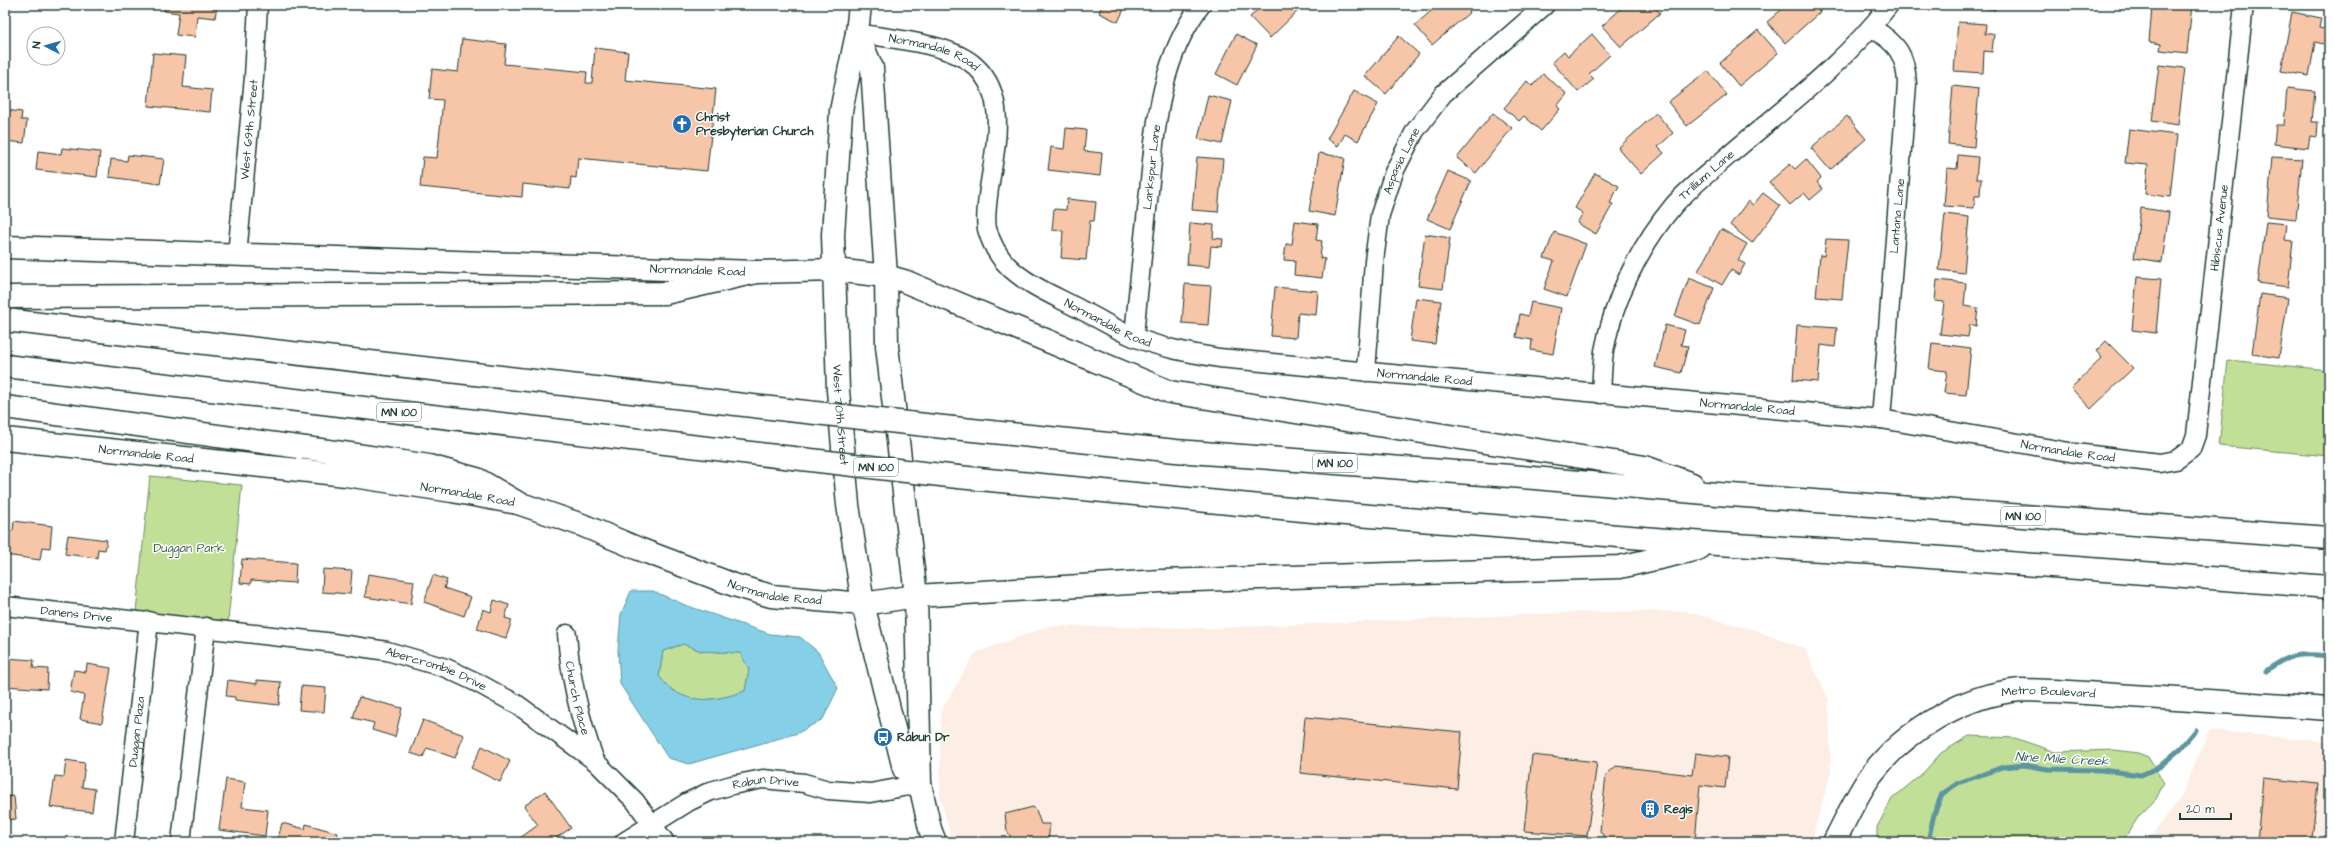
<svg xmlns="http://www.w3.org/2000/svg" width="2334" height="847" font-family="'Architects Daughter',sans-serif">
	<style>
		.built { fill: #fdeee5 }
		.green { fill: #c1df97; stroke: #708e66 }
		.water { fill: #86d0e7; stroke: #5d959f; fill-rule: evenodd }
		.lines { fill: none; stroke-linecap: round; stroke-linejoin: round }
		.stream { stroke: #5d959f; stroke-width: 5 }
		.building { fill: #f7c5a8; stroke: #1f3d34 }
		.street-casing { stroke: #1f3d34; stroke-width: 21 }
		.secondary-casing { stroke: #1f3d34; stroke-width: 25 }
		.highway-casing { stroke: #1f3d34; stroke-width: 25 }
		.street { stroke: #fff; stroke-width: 18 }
		.secondary { stroke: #fff; stroke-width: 22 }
		.highway { stroke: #fff; stroke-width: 22 }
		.highway-bridge-casing { stroke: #1f3d34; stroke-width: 25; stroke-linecap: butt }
		.highway-bridge { stroke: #fff; stroke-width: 22 }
		.labels { text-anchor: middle; stroke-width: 3; stroke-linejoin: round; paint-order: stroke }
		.shield { fill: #fff; stroke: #627771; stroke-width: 1 }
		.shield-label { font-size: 11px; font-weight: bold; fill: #1f3d34 }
		.street-label { font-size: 12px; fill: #1f3d34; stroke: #fff }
		.poi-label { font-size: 12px; font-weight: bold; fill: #1f3d34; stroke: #fff; text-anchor: start }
		.park-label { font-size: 12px; fill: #3f5d48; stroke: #fff }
		.water-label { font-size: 13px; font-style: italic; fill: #396261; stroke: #fff }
	</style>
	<rect width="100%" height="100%" fill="#fff"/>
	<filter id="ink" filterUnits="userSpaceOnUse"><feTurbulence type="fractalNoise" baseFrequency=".025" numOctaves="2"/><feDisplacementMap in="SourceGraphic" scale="8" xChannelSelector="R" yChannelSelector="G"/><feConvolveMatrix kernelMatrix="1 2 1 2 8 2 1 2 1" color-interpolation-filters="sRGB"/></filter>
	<g filter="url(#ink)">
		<path class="built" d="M1684,611L1755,630L1805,649L1829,700L1831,772L1811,842H952L940,796L941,711L975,653L1049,626L1215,628L1581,612Z
			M2209,730L2329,742V842H2147L2181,797Z"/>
		<path class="green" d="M2228,360L2329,370V456L2219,446Z
			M150,476L242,485L228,621L136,612Z
			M683,644L701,651L740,653L749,669L745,691C713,702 681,707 659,677L663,651Z
			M1969,736L2015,738L2055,752L2115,750L2138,753L2148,757L2164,783L2156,799L2139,816L2122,842H1877V827L1892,799L1923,773L1941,753Z"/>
		<path class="water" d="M631,591H653L685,605L770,634L800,637L818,652L838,688L823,719L798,733L689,764L668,758L620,684L618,650L621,614ZM683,644L701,651L740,653L749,669L745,691C714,702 681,707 659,676L663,651Z"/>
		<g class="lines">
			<path class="stream" d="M2266,671C2290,653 2300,653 2329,656
				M1930,842L1929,837L1934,814L1942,794L1958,783L2003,767L2024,765L2048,769L2101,770L2141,775L2159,767L2181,748L2196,730"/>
		</g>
		<path class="building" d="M165,5H217L215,18L197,16L195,37L176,35L179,13L164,11Z
			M1102,5H1126L1118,22L1099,13Z
			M1263,5H1304L1270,38L1250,17Z
			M1438,5H1463L1470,12L1432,45L1415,25Z
			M1625,5H1653L1660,13L1621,47L1602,26Z
			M1787,5H1815L1820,12L1785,43L1767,22Z
			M1965,5H1995V10Z
			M2170,5H2192L2187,53L2160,50L2161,44L2149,42L2152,7L2170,8Z
			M2292,12L2321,18L2319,28L2329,30L2328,45L2315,42L2309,76L2281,71Z
			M1958,22L1986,24L1985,34H1994L1992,52L1984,51L1983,73L1954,71Z
			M1758,30L1778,53L1739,86L1720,63Z
			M1236,34L1257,45L1237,85L1216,74Z
			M1592,34L1610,55L1589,74L1594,79L1578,92L1552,62L1564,51L1568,56Z
			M1399,36L1419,54L1386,94L1365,76Z
			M462,39L506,44L504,64L587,72L586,83H592L595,48L628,52L625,80L716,89L707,171L578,158L576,178L571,177L570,189L523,184L522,197L420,187L423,157L437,158L443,100L429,99L432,69L458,72Z
			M153,53L186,56L183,87L212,90L210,112L148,106Z
			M2159,65L2185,68L2178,125L2152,121Z
			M1708,71L1727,95L1687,126L1668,102Z
			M1543,74L1567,94L1557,106L1560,109L1541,131L1524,116L1519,121L1504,108L1527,81L1532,86Z
			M1953,86L1979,89L1974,147L1948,144Z
			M2287,88L2315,91L2312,122H2318L2317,137L2310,136L2308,148L2274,144L2276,125H2284Z
			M1354,91L1378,104L1358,141L1345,134L1338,146L1327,139Z
			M1208,95L1232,101L1222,144L1198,139Z
			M6,110L22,112L21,120H27L24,143L5,141Z
			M1493,113L1512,128L1476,173L1457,158Z
			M1656,113L1673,133L1658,147L1664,153L1641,174L1618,148Z
			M1847,116L1866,139L1830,170L1811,148Z
			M1066,128L1086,130L1084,151L1102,153L1100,176L1048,170L1051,147L1064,149Z
			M2129,129L2177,135L2170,197L2145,194L2148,165L2125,163Z
			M62,148L100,152L97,177L36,170L38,151L61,154Z
			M1319,153L1345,158L1335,216L1309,211Z
			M128,155L164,159L160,184L109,177L111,159L127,161Z
			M1958,155L1978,157L1976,179H1981L1980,196H1975L1974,208L1944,206L1947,168L1957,169Z
			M1197,157L1223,159L1218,212L1192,210Z
			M2272,157L2302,159L2296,219L2267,216Z
			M1806,159L1821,178L1817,182L1823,189L1810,200L1804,193L1790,205L1769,182L1790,164L1795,169Z
			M1448,171L1471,181L1450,229L1427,219Z
			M1595,173L1619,186L1610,203L1613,204L1596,234L1577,223L1583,213L1575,208Z
			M1763,193L1780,206L1752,243L1730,225L1748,201L1753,205Z
			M1067,199L1096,202L1094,221H1090L1086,260L1061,258L1063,231L1052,230L1054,209L1066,210Z
			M2141,208L2169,212L2162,262L2134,258Z
			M1945,214L1969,217L1964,273L1939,270Z
			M1295,221L1318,224L1316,240L1322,241L1320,258L1325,259L1322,278L1294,275L1295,261L1284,260L1286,244H1292Z
			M2266,222L2287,224L2285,240L2293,241L2288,287L2258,283Z
			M1190,223L1214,225L1213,238L1223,239L1222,247L1211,246L1209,267L1187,265Z
			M1721,229L1747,244L1738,260L1745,264L1739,275L1731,270L1722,285L1698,271Z
			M1554,232L1586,244L1567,297L1544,289L1554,261L1544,258Z
			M1425,234L1450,238L1443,289L1418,286Z
			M1826,239L1848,240L1842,299L1816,297L1820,255L1824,256Z
			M2137,277L2161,279L2156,333L2132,330Z
			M1689,278L1714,288L1700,325L1675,316Z
			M1937,280L1966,283L1964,306L1978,308L1976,326L1970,325L1968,337L1940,334L1944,302L1935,301Z
			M1185,284L1211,286L1208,325L1182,323Z
			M1275,287L1318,291L1316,315L1298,313L1296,338L1271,336Z
			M2260,294L2288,298L2279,358L2252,354Z
			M1416,298L1441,301L1435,344L1410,341Z
			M1531,302L1561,308L1553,354L1531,350L1532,340L1516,337L1520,314L1528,316Z
			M1665,325L1685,330L1681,345L1688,346L1681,373L1655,367Z
			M1797,325L1837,328L1835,347L1821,345L1818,382L1793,380Z
			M2106,341L2133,368L2091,409L2071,388L2102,358L2096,351Z
			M1932,343L1971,348L1966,395L1944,393L1947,371L1929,369Z
			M14,521L52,526L50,548L42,547L40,560L5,555V530L13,531Z
			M68,535L107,540L105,550L98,549L97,558L65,554Z
			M242,559L296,563L295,583L251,580V584L240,583Z
			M323,569L352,571L350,594L322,592Z
			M368,574L414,581L411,604L365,597Z
			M433,575L447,580L444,588L471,597L464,616L424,602Z
			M494,600L509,605L505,618L512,620L506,638L477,629L483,609L491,612Z
			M5,658L34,660L33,668L48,669L47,689L5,686Z
			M87,664L111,668L102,723L80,719L84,695L70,692L74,670L86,672Z
			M228,680L257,684V680L281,682L279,705L235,700V697L226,696Z
			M301,686L326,688L324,712L299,710Z
			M359,697L402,708L395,737L372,730L374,723L353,718Z
			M1305,717L1462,732L1457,789L1300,773Z
			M423,720L464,735L455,758L427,748L423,757L410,753Z
			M482,746L510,761L500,782L471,768Z
			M1695,753L1728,757L1725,788L1700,785L1695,842H1608L1600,831L1606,775L1616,766L1692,775Z
			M1532,755L1597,762L1587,836L1524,831Z
			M66,760L85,763L82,787L95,789L92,812L50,807L55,776L64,777Z
			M2263,778L2318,784L2312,838L2309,842H2257Z
			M226,779L245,782L242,807L268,810L265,836L219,830Z
			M545,791L571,828L550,842H523L520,838L538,825L524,806Z
			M14,796L16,819L5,820V797Z
			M1033,807L1036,810L1041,824H1050L1048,842H1014L1007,831L1005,814Z
			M282,823L305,829L306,824L338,833L335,842H277Z"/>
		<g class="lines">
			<g class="street-casing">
				<g id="street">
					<path d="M1872,28C1897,43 1906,55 1907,84L1881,419"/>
					<path id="s1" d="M857,33C891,39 950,43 975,66C1011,98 993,155 988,196C987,206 985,219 987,229C991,243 998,256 1008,266C1028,286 1058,297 1083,311C1100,319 1116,330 1134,337C1161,348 1190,353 1219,358L1881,419L2075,453L2159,463L2176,460L2191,449L2196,435L2244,5"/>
					<path id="s2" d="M237,255L254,77L258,5"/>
					<path id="s3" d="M1134,337C1138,292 1143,246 1148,201C1155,134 1158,61 1201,5"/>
					<path id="s4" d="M1366,372L1374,261L1380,215L1394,172L1415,131L1443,94L1545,5"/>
					<path id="s5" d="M1601,394C1602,380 1602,365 1604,351C1614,298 1639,247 1674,205C1690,187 1710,172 1728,156C1783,109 1845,63 1889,5"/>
					<path id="s6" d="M5,606L326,642L387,651L446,668L476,682L518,705L595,761L635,801L665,842"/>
					<path id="s7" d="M567,634C570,678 580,720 595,761"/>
					<path id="s8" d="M124,842L149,621"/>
					<path d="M181,842L206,627"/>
					<path id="s9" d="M624,842L688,802L711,791L732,785L763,779L804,783L828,790L870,793L920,784"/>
				</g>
			</g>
			<g class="secondary-casing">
				<g id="secondary">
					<path id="s10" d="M860,5L857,33L841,111L833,235L838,390L848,505L863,604L904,769L920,784"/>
					<path d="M857,33L872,68L886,276L887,346L916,596L920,784L930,829L935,842"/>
					<path id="s11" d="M5,247L756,272L835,270L886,276"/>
					<path id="s12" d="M5,439L346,475L452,491L518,503L582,525L639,549L734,585L771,596L863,604L916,596"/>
					<path id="s13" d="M1834,842C1846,819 1856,796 1871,775C1904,731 1965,694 2021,690C2032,690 2044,691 2055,691L2329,709"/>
				</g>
			</g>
			<g class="highway-casing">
				<path id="highway" d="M886,276L904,281L1170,392L1645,467L1692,484
					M5,297L665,293L756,272
					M5,320L788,410
					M5,366L793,458
					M5,407L350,454L429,466L477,479L518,503
					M953,428L1176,451L1510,476L1717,494L2329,538
					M958,477L1333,513L1717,544L1876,553L2329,587
					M916,596L1161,581L1620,567L1698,549"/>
			</g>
			<use href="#street" class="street"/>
			<use href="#secondary" class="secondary"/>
			<use href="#highway" class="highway"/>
			<g class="highway-bridge-casing">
				<path id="highway-bridge" d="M788,410L953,428
					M793,458L958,477"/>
			</g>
			<use href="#highway-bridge" class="highway-bridge"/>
		</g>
	</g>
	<defs>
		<g id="church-disc" transform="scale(1)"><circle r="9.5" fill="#1f6fb2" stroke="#fff"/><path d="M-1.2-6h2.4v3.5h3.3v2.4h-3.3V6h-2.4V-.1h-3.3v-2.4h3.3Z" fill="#fff"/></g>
		<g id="bus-disc" transform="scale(1)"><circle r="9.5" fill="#1f6fb2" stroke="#fff"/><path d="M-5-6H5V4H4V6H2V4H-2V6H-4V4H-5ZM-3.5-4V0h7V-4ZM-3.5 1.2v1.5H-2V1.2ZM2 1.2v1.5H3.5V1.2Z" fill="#fff"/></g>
		<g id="building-disc" transform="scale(1)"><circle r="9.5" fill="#1f6fb2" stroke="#fff"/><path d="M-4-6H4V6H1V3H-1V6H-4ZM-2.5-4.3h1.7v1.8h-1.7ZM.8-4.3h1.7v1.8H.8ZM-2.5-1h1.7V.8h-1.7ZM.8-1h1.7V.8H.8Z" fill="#fff"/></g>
	</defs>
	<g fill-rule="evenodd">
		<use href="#church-disc" x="682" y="124"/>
		<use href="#bus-disc" x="883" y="737"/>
		<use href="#building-disc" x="1650" y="809"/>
	</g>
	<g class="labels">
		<g class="shield">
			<rect x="377" y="403" width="44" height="18" rx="3"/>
			<rect x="1313" y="454" width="44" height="18" rx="3"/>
			<rect x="854" y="458" width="44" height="18" rx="3"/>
			<rect x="2001" y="507" width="44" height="18" rx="3"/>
		</g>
		<g class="shield-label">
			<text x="399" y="416">MN 100</text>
			<text x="1335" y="467">MN 100</text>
			<text x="876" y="471">MN 100</text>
			<text x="2023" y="520">MN 100</text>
		</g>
		<g class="street-label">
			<text dy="4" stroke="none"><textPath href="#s1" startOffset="80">Normandale Road</textPath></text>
			<text dy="4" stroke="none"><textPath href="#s2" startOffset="126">West 69th Street</textPath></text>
			<text dy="4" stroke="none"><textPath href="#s4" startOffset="216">Aspasia Lane</textPath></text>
			<text dy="4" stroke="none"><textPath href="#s3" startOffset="171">Larkspur Lane</textPath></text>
			<text dy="4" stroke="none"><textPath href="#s5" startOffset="251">Trillium Lane</textPath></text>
			<text transform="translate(1897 216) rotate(-85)" y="4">Lantana Lane</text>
			<text dy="4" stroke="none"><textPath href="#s1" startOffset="1775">Hibiscus Avenue</textPath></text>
			<text dy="4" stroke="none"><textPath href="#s11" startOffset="693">Normandale Road</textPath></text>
			<text dy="4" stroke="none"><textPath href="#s1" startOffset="452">Normandale Road</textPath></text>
			<text dy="4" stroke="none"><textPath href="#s1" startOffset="776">Normandale Road</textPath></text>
			<text dy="4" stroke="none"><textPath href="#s1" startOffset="1100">Normandale Road</textPath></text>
			<text dy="4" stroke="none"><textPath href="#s10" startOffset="412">West 70th Street</textPath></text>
			<text dy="4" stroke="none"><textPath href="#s1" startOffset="1424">Normandale Road</textPath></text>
			<text dy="4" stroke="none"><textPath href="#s12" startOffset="142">Normandale Road</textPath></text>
			<text dy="4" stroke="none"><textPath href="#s12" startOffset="466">Normandale Road</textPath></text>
			<text dy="4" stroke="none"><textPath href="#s12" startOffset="790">Normandale Road</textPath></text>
			<text dy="4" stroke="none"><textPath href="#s6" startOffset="72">Danens Drive</textPath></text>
			<text dy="4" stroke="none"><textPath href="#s6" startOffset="437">Abercrombie Drive</textPath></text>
			<text dy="4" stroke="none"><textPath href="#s13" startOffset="281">Metro Boulevard</textPath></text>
			<text dy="4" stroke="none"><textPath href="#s7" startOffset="65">Church Place</textPath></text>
			<text dy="4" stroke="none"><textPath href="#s8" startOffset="111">Duggan Plaza</textPath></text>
			<text dy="4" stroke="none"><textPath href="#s9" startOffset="157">Rabun Drive</textPath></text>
		</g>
		<g class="poi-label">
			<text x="696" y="121">Christ<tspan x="696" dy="14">Presbyterian Church</tspan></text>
			<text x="897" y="741">Rabun Dr</text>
			<text x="1664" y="813">Regis</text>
		</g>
		<g class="park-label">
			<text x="189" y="552">Duggan Park</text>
		</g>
		<g class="water-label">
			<text transform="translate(2062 758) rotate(3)" y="5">Nine Mile Creek</text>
		</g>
	</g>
	<rect width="2334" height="847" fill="none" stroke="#fff" stroke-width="20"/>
	<rect x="10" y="10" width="2314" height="827" fill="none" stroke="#1f3d34" stroke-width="1.5" filter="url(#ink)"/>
	<g transform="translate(46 46) rotate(276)"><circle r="19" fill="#ffffff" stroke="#a5b1ae"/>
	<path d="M0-3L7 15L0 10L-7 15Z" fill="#1f6fb2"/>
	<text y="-6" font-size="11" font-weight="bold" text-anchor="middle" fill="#1f3d34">N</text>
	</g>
	<path d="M2180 813v6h51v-6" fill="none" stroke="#1f3d34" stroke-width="2"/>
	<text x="2186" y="813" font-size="12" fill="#1f3d34" stroke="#ffffff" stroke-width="3" paint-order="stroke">20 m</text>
</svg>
